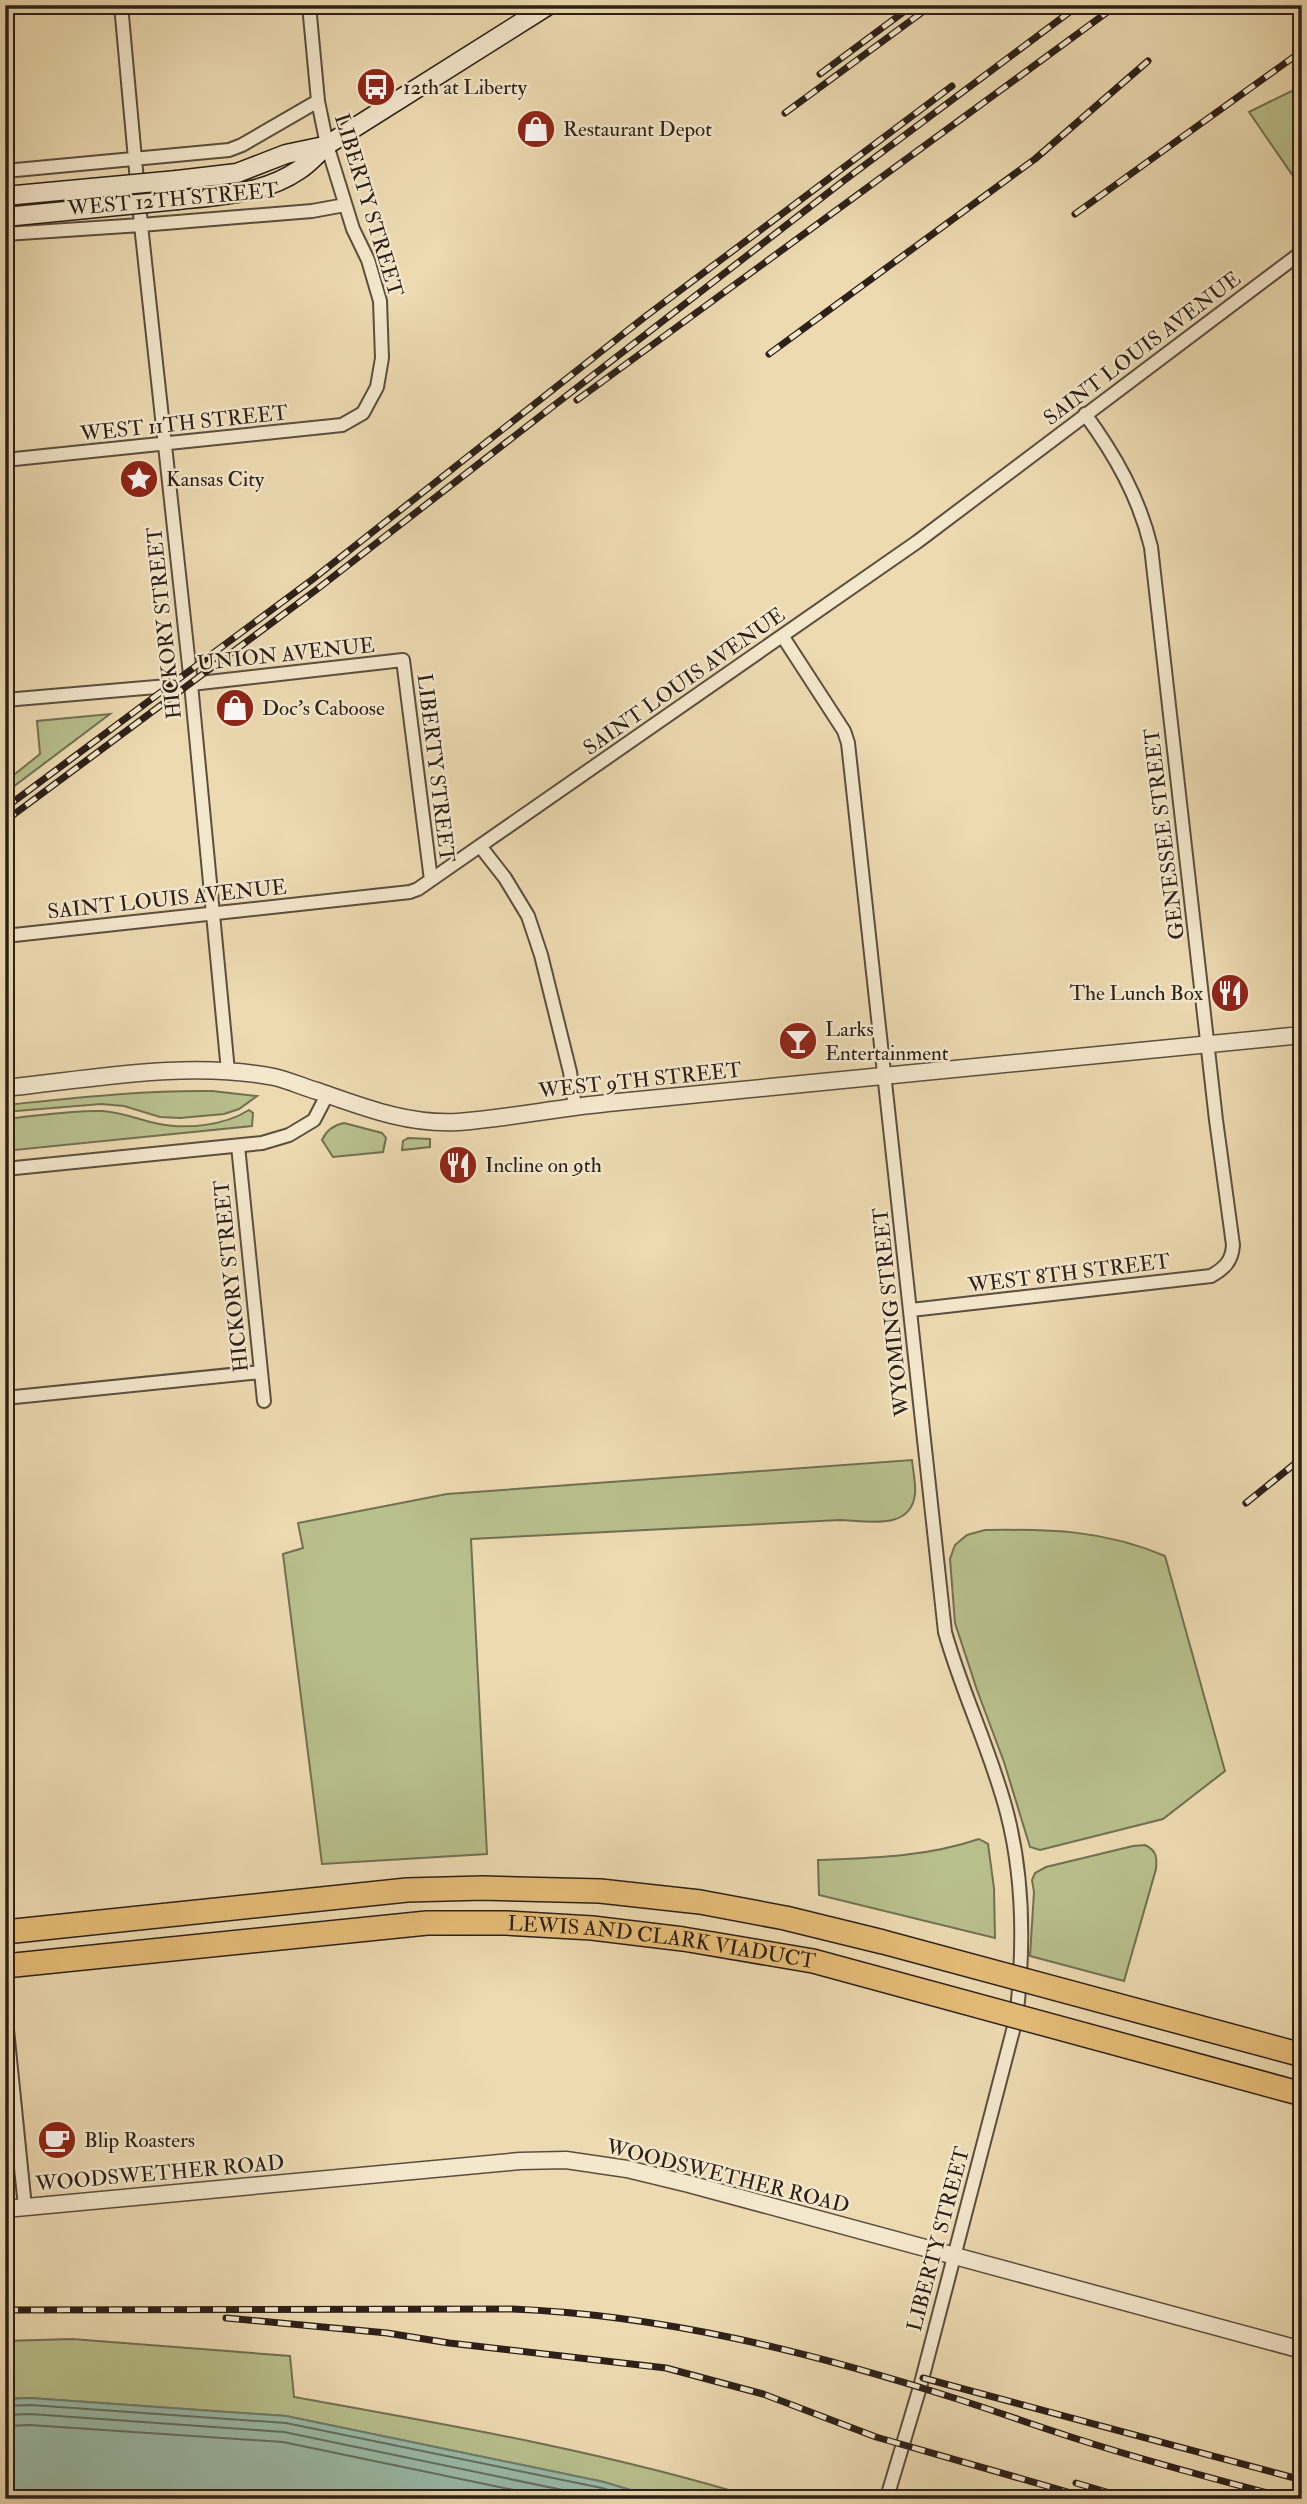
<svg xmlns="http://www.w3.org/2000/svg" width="1307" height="2504" font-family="'IM FELL Double Pica',serif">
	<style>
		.green { fill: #b8c08c; stroke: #727052; stroke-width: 2 }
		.water { fill: #9abba9; stroke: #6e7d6f; stroke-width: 2 }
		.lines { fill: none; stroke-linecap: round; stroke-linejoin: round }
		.shore { stroke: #636e61; stroke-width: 2 }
		.minor-casing { stroke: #5c4e3f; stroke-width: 16 }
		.tertiary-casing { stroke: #5c4e3f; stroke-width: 19 }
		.secondary-casing { stroke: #2c2019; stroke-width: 21 }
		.minor { stroke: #f3e7cc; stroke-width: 12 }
		.tertiary { stroke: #f3e7cc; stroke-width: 16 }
		.secondary { stroke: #f3e7cc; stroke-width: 18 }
		.rail-casing { stroke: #2c2019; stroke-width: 7 }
		.rail { stroke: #f3e7cc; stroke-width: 4.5; stroke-dasharray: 13; stroke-linecap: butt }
		.secondary-bridge-casing { stroke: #2c2019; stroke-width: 21; stroke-linecap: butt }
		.motorway-bridge-casing { stroke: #2c2019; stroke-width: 26; stroke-linecap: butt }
		.secondary-bridge { stroke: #f3e7cc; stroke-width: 18 }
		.motorway-bridge { stroke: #e6bd78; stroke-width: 23 }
		.labels { text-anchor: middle; stroke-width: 5; stroke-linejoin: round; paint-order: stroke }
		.poi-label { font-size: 21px; fill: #2c2019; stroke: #f3e7cc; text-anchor: start }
		.street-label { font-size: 21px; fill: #2c2019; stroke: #f3e7cc }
	</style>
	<rect width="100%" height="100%" fill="#eddab1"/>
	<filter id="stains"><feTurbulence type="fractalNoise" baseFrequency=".00286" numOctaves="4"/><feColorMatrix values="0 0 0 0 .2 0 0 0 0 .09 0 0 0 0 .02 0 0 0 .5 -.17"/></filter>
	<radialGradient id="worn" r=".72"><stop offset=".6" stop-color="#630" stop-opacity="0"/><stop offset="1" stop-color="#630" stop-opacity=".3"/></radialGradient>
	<path class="green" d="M1302,86V189L1249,112Z
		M110,714L5,793V782L40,754L37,721Z
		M212,1091L257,1096L239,1109L224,1114L180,1118L160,1117L124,1106L101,1104L5,1112V1105C74,1098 143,1090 212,1091Z
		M249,1110L253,1113L252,1126L5,1151V1119C37,1116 70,1110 102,1111C121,1112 137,1119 155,1123C184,1130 224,1126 249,1110Z
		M344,1123L382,1133L386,1138L383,1152L333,1157L322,1140C326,1131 334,1125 344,1123Z
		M408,1138L430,1139V1147L402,1150L403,1141Z
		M912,1460C913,1471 916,1484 915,1494C911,1531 867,1521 840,1520L471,1539L487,1854L322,1864L283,1554L303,1548L298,1523L447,1494Z
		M985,1530C1051,1529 1104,1530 1165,1556L1225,1771L1163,1819L1040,1850L1030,1847L1004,1762L977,1690L955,1623L950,1559L955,1545L967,1535Z
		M979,1839L988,1844L994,1888L995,1938L819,1895L818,1860C873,1858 926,1857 979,1839Z
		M1145,1845C1157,1851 1157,1857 1156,1869L1124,1981L1030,1956L1034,1892L1032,1880L1035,1873L1046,1867L1133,1846Z
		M72,2339L290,2356L294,2397C450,2425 607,2452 759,2499H660L604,2482L286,2416L30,2398L5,2399V2341Z"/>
	<path class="water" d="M30,2398L286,2416L604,2482L660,2499H5V2399Z"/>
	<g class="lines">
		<path class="shore" d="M5,2406L31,2405L286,2423L602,2488L636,2499
			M5,2415L30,2414L284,2432L606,2499
			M5,2426L30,2425L283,2442L557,2499"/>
		<g class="minor-casing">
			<path id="minor" d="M121,5L141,225L191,684L228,1071
				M5,171L229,150L242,145L318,101
				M5,205L140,193
				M5,234L141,225L312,211L345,205
				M5,460L342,425L363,413L377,387L382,358L380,301L368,260L353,229L327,145L318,101L309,5
				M783,637L844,731L848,743L945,1632C962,1693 991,1751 1007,1813C1024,1879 1024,1952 1016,2019L920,2387L888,2494
				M5,700L191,684L403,660L431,880
				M480,846L505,878L528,916L541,955L570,1072L575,1107
				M5,936L410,892L418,889L917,542L1302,252
				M238,1146L264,1401
				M5,1169L262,1143L289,1135L314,1120L327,1095
				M911,1310L1211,1276C1225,1268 1232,1261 1233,1245L1216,1120L1151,547C1139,497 1115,455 1085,414
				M5,1398L260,1372
				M5,2010L25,2207"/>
		</g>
		<g class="tertiary-casing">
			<path id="tertiary" d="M5,1088C92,1079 187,1060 274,1077C288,1080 303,1087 317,1091C363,1107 408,1125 458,1122C508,1118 558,1108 608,1103C839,1082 1070,1058 1302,1035
				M5,2209L520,2161L566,2160L627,2169L689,2184L1302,2350"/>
		</g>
		<g class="secondary-casing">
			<path id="secondary" d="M177,180L237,173L286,154L324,146
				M178,200C219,196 264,194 299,170C309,164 318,153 327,145L549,5"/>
		</g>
		<use href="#minor" class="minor"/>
		<use href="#tertiary" class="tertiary"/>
		<use href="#secondary" class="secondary"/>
		<g class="rail-casing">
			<path id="rail" d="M820,74L913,5
				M785,113L932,5
				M1075,214L1302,51
				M769,354L1035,159L1148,61
				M577,400L1117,5
				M5,808L313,579L646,316L952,86
				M5,821L316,590L842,182L1079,5
				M1246,1503L1302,1458
				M5,2310L512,2309C663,2315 810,2352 954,2398C999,2412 1044,2429 1090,2443C1156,2464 1223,2481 1290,2499
				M226,2318L387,2333L449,2343L666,2368L763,2394L876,2437L1092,2499
				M923,2378L1302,2480
				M1076,2483L1130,2499"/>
		</g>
		<use href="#rail" class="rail"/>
		<g class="secondary-bridge-casing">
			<path id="secondary-bridge" d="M5,196L177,180
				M5,217L178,200"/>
		</g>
		<g class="motorway-bridge-casing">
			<g id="motorway-bridge">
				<path d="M5,1932L407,1890L483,1888L600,1891L700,1902L785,1918L883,1942L1302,2055"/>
				<path id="s1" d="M5,1966L427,1923H506L592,1928L683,1939L813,1961L1302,2094"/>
			</g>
		</g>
		<use href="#secondary-bridge" class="secondary-bridge"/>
		<use href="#motorway-bridge" class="motorway-bridge"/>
	</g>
	<defs>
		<g id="bus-disc" transform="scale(2.0125)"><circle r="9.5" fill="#8f2418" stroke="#f3e7cc"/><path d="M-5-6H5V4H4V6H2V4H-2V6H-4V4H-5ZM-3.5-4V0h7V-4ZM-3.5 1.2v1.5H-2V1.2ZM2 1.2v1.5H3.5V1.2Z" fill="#fff"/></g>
		<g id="shop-disc" transform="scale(2.0125)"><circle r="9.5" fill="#8f2418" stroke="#f3e7cc"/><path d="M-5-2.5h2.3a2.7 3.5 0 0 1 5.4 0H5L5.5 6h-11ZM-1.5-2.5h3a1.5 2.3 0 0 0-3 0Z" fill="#fff"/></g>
		<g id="sight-disc" transform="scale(2.0125)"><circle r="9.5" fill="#8f2418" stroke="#f3e7cc"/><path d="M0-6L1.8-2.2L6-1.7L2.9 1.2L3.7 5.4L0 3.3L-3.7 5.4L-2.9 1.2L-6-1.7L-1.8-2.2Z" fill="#fff"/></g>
		<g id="restaurant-disc" transform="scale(2.0125)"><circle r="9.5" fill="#8f2418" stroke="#f3e7cc"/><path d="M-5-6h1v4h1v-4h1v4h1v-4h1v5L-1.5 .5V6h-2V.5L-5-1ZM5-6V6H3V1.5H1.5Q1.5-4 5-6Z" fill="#fff"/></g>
		<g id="bar-disc" transform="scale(2.0125)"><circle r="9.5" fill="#8f2418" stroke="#f3e7cc"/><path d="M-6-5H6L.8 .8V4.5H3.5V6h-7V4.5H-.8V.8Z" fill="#fff"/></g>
		<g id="cafe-disc" transform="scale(2.0125)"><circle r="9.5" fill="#8f2418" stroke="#f3e7cc"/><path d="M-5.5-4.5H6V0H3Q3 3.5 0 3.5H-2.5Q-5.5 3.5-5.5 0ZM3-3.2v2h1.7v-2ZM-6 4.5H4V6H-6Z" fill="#fff"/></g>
	</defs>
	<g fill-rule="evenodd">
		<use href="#bus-disc" x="376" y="87"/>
		<use href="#shop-disc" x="536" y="129"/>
		<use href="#sight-disc" x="139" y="479"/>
		<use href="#shop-disc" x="235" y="708"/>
		<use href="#restaurant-disc" x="1230" y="993"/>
		<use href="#bar-disc" x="798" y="1041"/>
		<use href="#restaurant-disc" x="458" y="1165"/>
		<use href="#cafe-disc" x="57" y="2140"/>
	</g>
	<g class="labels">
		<g class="poi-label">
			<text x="403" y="94">12th at Liberty</text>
			<text x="563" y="136">Restaurant Depot</text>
			<text x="166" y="486">Kansas City</text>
			<text x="262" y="715">Doc's Caboose</text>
			<text x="1203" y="1000" text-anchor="end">The Lunch Box</text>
			<text x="825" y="1036">Larks<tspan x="825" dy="24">Entertainment</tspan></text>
			<text x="485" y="1172">Incline on 9th</text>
			<text x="84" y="2147">Blip Roasters</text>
		</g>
		<g class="street-label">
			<text transform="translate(173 199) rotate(-5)" y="7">WEST 12TH STREET</text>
			<text transform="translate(369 205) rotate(73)" y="7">LIBERTY STREET</text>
			<text transform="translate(1142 348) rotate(-37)" y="7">SAINT LOUIS AVENUE</text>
			<text transform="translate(184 423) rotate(-6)" y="7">WEST 11TH STREET</text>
			<text transform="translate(164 623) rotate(-96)" y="7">HICKORY STREET</text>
			<text transform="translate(286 654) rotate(-6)" y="7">UNION AVENUE</text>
			<text transform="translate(684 681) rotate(-35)" y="7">SAINT LOUIS AVENUE</text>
			<text transform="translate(436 768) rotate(83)" y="7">LIBERTY STREET</text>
			<text transform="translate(1164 834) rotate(-97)" y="7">GENESSEE STREET</text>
			<text transform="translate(167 899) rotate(-6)" y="7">SAINT LOUIS AVENUE</text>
			<text transform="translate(640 1080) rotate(-6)" y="7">WEST 9TH STREET</text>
			<text transform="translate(1069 1273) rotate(-7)" y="7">WEST 8TH STREET</text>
			<text transform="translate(231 1276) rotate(-96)" y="7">HICKORY STREET</text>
			<text transform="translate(891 1312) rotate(-96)" y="7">WYOMING STREET</text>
			<text dy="7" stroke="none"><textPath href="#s1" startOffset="660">LEWIS AND CLARK VIADUCT</textPath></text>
			<text transform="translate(160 2173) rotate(-5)" y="7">WOODSWETHER ROAD</text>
			<text transform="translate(728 2176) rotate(14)" y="7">WOODSWETHER ROAD</text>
			<text transform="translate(938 2239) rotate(-75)" y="7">LIBERTY STREET</text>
		</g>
	</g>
	<rect width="1307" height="2504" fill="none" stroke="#eddab1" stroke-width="28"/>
	<rect x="7" y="7" width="1293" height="2490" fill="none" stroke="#2c2019" stroke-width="3.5"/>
	<rect x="14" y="14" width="1279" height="2476" fill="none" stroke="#2c2019" stroke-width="2"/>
	<rect width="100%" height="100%" filter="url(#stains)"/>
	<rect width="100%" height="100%" fill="url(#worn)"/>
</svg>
